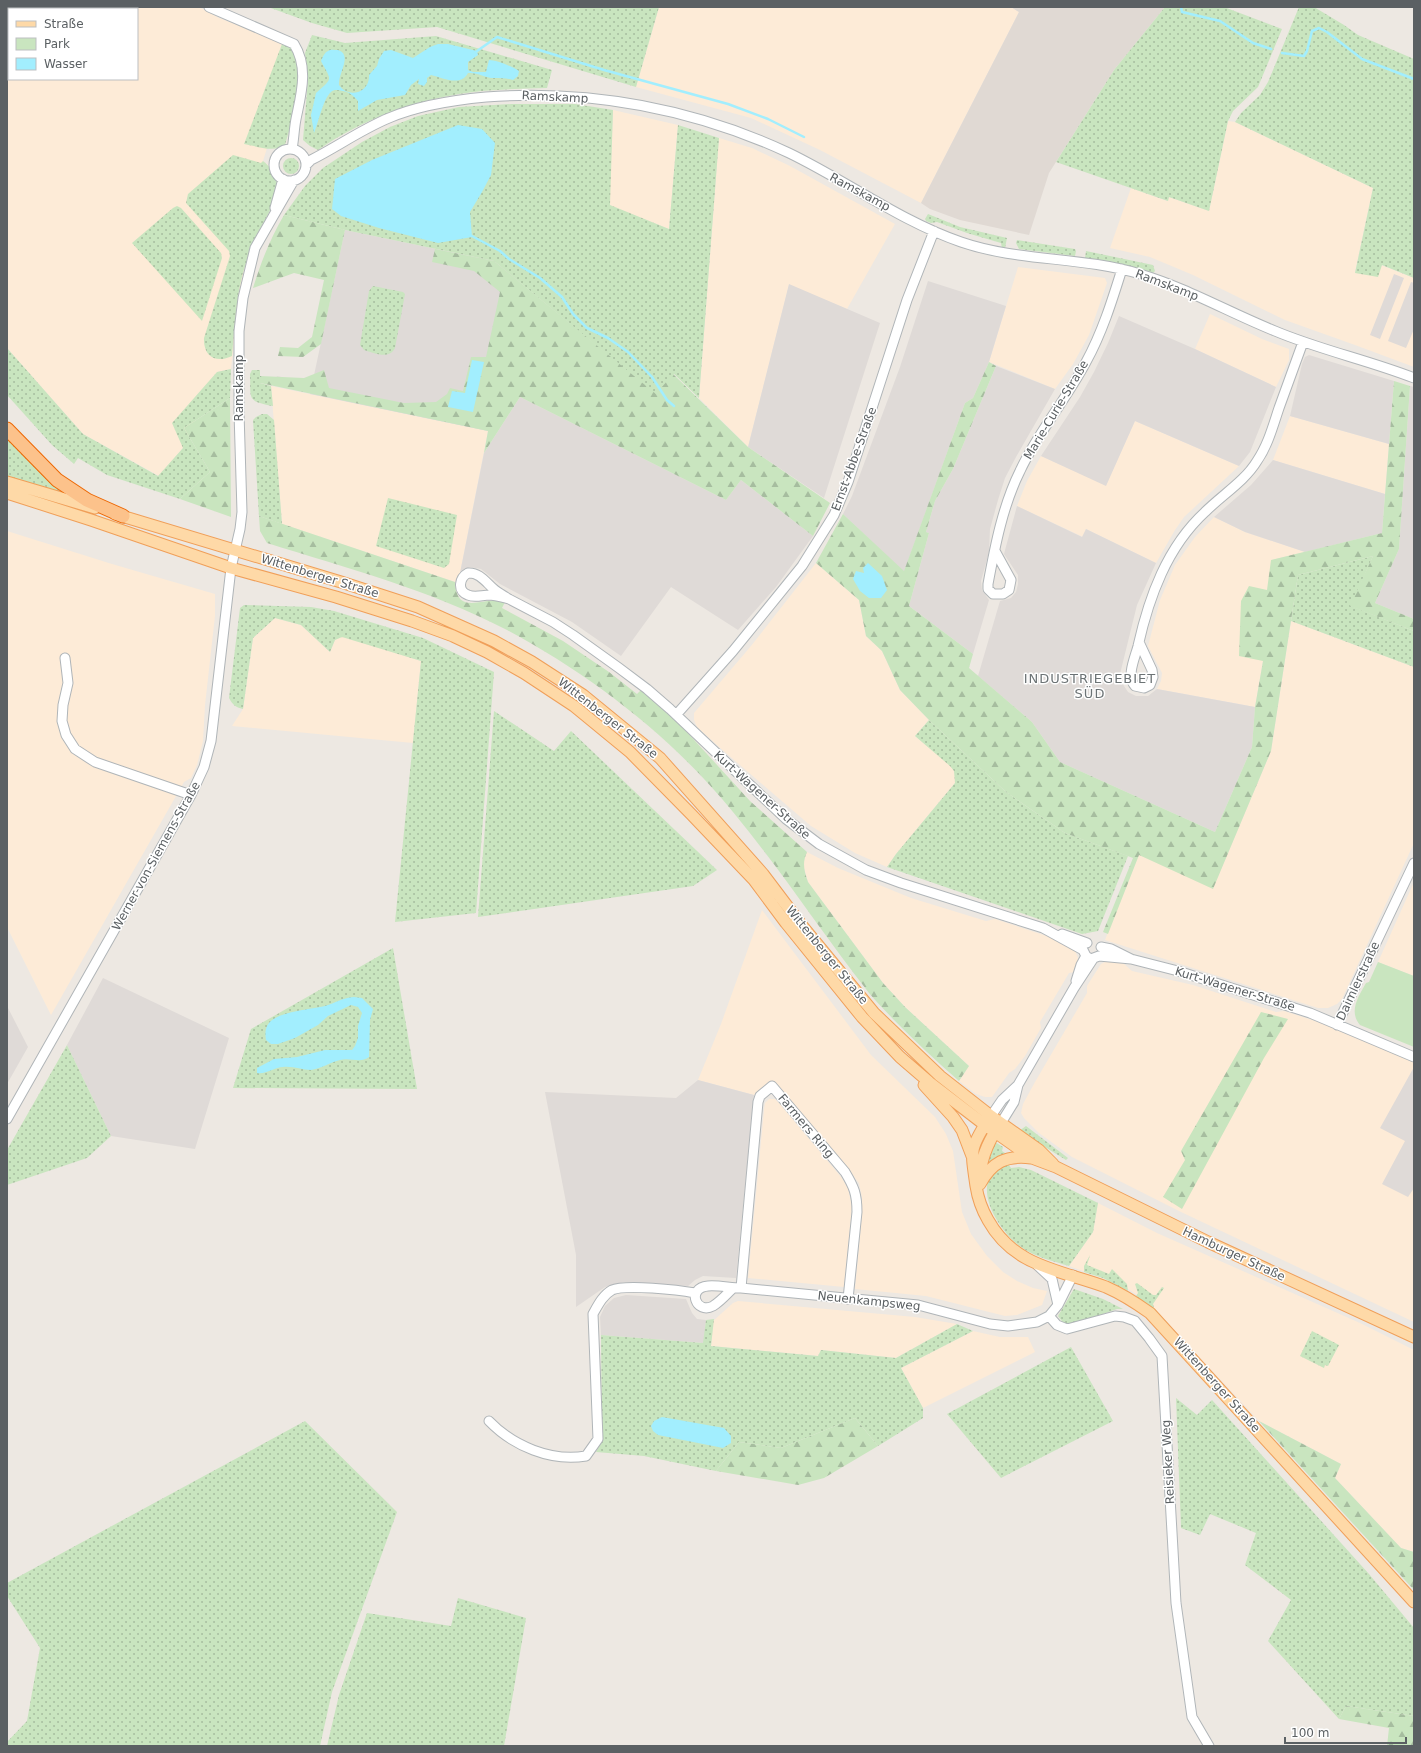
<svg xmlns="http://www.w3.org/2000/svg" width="1421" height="1753" font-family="'DejaVu Sans',sans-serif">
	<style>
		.commercial { fill: #fdebd7; fill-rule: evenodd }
		.industrial { fill: #dfdad7 }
		.education { fill: #e0d9d3 }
		.grass { fill: url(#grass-dots) }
		.forest { fill: url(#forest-firs) }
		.park { fill: #c9e5bf }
		.water { fill: #a2eefe }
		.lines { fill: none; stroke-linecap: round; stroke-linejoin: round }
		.stream { stroke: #a2eefe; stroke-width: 2.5 }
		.minor-casing { stroke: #b0b5b8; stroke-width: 11 }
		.major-casing { stroke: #f09f59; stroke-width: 13 }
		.highway-casing { stroke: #ed6703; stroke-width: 15 }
		.minor { stroke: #fff; stroke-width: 9 }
		.major { stroke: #fed9a7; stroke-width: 11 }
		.highway { stroke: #fcc28b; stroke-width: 13 }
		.labels { text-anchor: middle; stroke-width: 3; stroke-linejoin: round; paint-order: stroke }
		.street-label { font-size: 12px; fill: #5b6063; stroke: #fff }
		.neighbourhood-label { font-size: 13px; letter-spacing: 1px; fill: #6c7375; stroke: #fff }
	</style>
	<defs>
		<pattern id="grass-dots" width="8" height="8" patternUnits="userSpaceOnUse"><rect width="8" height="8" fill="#c9e5bf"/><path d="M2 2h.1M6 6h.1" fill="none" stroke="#a6bd9f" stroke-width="1.8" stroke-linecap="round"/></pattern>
		<pattern id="forest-firs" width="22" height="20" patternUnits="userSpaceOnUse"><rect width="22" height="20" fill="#c9e5bf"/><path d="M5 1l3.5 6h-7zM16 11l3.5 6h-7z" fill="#a6bd9f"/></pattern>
	</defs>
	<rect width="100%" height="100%" fill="#ede8e2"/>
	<path class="commercial" d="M7,7H199L219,18L274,39L292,49L285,145L280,148H267L263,161L268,165L276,180L265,219L252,244L245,265L239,297L231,369L217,372L183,448L159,476L83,434L7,348ZM9,9H137V79H9Z
		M659,7H1011L1019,12L921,203L820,150L751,118L636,87Z
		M613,110L678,125L669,229L609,205Z
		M1228,121L1235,122L1373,188L1355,272L1381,265L1414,278V367L1355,345L1285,320L1193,275L1150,257L1110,248L1131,188L1167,201L1169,197L1209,211Z
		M719,138L752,148L790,166L895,224L847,309L789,285L748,447L699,398Z
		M1018,267L1105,278L1107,283L1089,335L1073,364L1055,389L989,362Z
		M1210,314L1262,339L1289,349V360L1276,387L1195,349Z
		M271,386L488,431L460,573L455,582L282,524Z
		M1290,416L1389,444L1385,494L1273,460Z
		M1135,421L1239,466L1184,517L1175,530L1156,563L1086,529L1083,537L1017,506L1027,481L1041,456L1106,485Z
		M1214,517L1245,532L1305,552L1272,560L1263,661L1255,707L1157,689L1161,681L1162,673L1148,646L1160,600L1175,565L1195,537Z
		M7,531L112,564L215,594V616L205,705L203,741L197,765L191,778L184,782L51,1015L7,927Z
		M816,563L859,600L866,636L882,651L900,690L929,720L915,736L950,765L954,771L956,778L955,783L896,854L887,867L855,853L811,826L719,747L697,727L694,720V713L751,646Z
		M275,618L301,625L330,652L335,640L342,636L421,661L413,743L232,726L243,709L253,638Z
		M1291,621L1414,667V843L1342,999L1337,1004L1328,1008H1318L1105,940L1139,854L1213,888L1271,751Z
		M807,852L838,868L911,898L986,921L995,919L1059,940L1074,948L1078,958L1077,967L1074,972L1069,973L1040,1022L1041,1028L1025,1056L1015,1069L1009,1073L992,1097H985L976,1094L959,1081L969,1066L905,1007L883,983L808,882L804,868V860Z
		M1414,882V976L1378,962Z
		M762,910L871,1055L935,1117L946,1134L953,1151L962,1212L971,1234L987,1256L1003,1272L1017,1281L1033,1288L1047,1291L1042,1305L1017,1315L1005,1316L926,1296L855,1289L862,1214V1198L859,1183L775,1082L770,1081L754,1095L698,1080L721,1024Z
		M1107,961L1123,963L1132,971L1193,985L1276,1012L1284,1011L1334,1027L1414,1061L1405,1141L1414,1188V1322L1179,1211L1072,1157L1039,1133L1024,1118L1021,1113L1023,1104L1035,1082L1087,993V986L1092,978L1101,964Z
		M769,1099H775L780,1104L841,1177L848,1188L852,1207L844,1287L748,1278L764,1110L765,1103Z
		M1098,1203L1157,1233L1360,1323L1414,1350V1552L1401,1548L1335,1478L1341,1464L1259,1421L1148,1302L1122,1285L1069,1266L1093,1232Z
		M738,1301L915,1317L957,1324L896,1358L821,1350L818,1356L711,1346L713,1321L733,1303Z
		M973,1331L1000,1337H1028L1035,1352L923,1408L901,1368Z"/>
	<path class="industrial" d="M345,230L494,261L519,281L488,431L310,394Z
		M1394,274L1404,278L1380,339L1370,335Z
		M928,281L1006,306L989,362L973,398L965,403L904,572L843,514L852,496L900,367Z
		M1411,282L1414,283V329L1406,348L1388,341Z
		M789,284L880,323L824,498L748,447Z
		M1119,316L1195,349L1276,387L1250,452L1239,466L1135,421L1106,486L1041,456L1080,397L1094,372L1108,343Z
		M1309,355L1394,381L1389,444L1290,416L1302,364L1305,357Z
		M996,366L1055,389L1016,457L1005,478L998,500L990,529L989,552L981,581L982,590L989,600L973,654L909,606L929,533L926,532L935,501L953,469Z
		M1410,386L1414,387V619L1375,603L1399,549Z
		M520,397L726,500L741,480L813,536L776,587L738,630L671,587L621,656L572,622L500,584L481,569L470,567L460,573L484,453Z
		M1273,460L1385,494L1382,533L1305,552L1245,532L1214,517L1251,485Z
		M1017,506L1082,537L1086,529L1156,563L1137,605L1120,674L1122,683L1128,692L1136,696H1148L1157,689L1255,707L1252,747L1215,832L1060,762L1032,722L978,676L1000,601L1011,598L1016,592L1018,584V575L1004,554Z
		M103,978L229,1038L195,1149L111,1136L67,1045Z
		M7,1006L28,1047L7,1084Z
		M1414,1067V1188L1408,1197L1382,1184L1405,1141L1380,1128Z
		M698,1080L754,1095L736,1278L703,1276L695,1280L688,1286L624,1282L605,1287L576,1307V1255L545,1092L676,1098Z
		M626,1295L686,1299L692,1313L697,1319L706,1320L704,1343L601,1335L600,1317L605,1306L614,1298Z"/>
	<path class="education" d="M1011,7H1165L1114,70L1049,173L1029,235L960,220L930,209L921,203L1019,12Z"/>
	<path class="grass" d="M268,7H659L636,87L437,27L347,33L312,23Z
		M1165,7H1224L1282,29L1258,87L1233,111L1228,121L1209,211L1169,197L1168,201L1056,162L1114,70Z
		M1299,7H1314L1344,25L1358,35L1414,59V278L1382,265L1378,277L1355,273L1373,188L1235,122L1241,113L1260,95L1268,82Z
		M312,35L345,43L436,36L552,70L547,88C518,89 488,89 459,94C409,102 360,121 318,150L310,146L303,140L308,80L305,53Z
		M282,44C285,45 288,47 291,48C311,65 291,124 285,145C274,153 256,146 244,144Z
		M512,104H575L613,110L610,205L669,229L678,125L719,138L699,398L674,374L656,395L494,261L345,230L284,215L305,186L323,168L362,142L390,127L418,116L459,107Z
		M233,155L261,163L263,161C270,166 278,177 277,187C275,207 262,224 253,242C250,249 248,256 246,263C236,292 235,325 232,356C216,364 203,356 204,338L230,256L229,251L186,203L188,194Z
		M283 166a8 8 0 1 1 16 0a8 8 0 1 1-16 0Z
		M177,206L181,208L221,253L222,258L202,321L132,243L173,208Z
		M928,214L960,227L1007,238L1005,248H1002L1001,243L967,233L937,222L931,223L926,221L925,219Z
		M1017,240L1075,249L1076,251L1075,256L1019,249L1016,243Z
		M1086,251L1153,265L1155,271L1153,273L1122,265L1086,260L1085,258Z
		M373,286L403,292L405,294L395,348C389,360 374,353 364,350L360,345L369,291Z
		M7,348L83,434L158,476L183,448L172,423L217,372L231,369L230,398L184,428L210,472L180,499L107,475L78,458L74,464L52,445L7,395Z
		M252,370H260V383L271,386L273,406C246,401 251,399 250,374Z
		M262,414H267L274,420L282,524L259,516L253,420L256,417Z
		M7,437L69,495L7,480Z
		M388,498L457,515L449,564L444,568L376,546Z
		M1373,556L1351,606L1414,631V667L1291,621L1298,575Z
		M244,605L311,607L334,611L423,638L494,672L476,913L395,922L421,661L342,637L335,640L330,652L301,625L275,618L253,638L243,709C235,707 233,705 229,698L240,608Z
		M494,711L554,751L571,731L717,870L693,886L478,917Z
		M929,720L1006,792L1065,833L1128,856L1098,931L1082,934L887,867L896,854L955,783L954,771L950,766L915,736Z
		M393,948L417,1089L233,1088L251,1029Z
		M67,1045L111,1136L87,1158L7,1185V1150Z
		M1026,1126L1068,1158L1066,1160L1019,1131Z
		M995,1142L1003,1147L1002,1151L1008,1155L986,1169L988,1159Z
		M1007,1162L1011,1168L1019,1167L1031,1170L1098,1203L1093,1232L1069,1266C1053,1261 1035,1257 1021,1247C1001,1233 971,1189 997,1168C1000,1166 1004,1164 1007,1162Z
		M1090,1255L1087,1265L1109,1274L1112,1269L1127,1284L1128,1291L1103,1278L1084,1272V1266Z
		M1137,1283L1153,1295H1156L1162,1287L1164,1288L1153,1304L1154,1308L1184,1341L1182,1343L1148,1306L1136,1296L1138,1293L1135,1284Z
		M1074,1289L1103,1299L1123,1309H1117L1072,1325L1064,1324L1058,1316Z
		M714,1319L711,1346L818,1356L821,1350L896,1358L957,1324L973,1331L901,1368L923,1408V1418L878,1446L855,1418L781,1448L739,1442L716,1471L644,1456L596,1452L602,1440L601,1335L703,1343L706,1320Z
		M1312,1331L1339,1345L1328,1366L1325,1365L1324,1368L1300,1356Z
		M1071,1347L1113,1421L1001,1478L947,1414Z
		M1176,1398L1197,1415L1212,1400L1369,1574L1414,1628V1716L1346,1706L1339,1719L1268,1641L1291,1600L1245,1565L1256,1533L1210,1514L1200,1535L1181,1528Z
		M305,1421L397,1512L332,1692L320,1746H7V1742L27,1721L40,1648L7,1596V1583Z
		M458,1598L526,1618L504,1746H327L339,1695L367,1613L451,1626Z"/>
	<path class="forest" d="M284,215L345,230L321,344L303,357L278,356L280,347L298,348L312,337L324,280L294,273L253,288C261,262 270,239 284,215Z
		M435,249L494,261L656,394L673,374L748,447L830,503L813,536L741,480L726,500L520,397L484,453L488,431L260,383V376L304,378L324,370L329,388L404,403L436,402L447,394L450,388L463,391L471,357H486L500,292L474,271L432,262Z
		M989,362L996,366L953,469L935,501L926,532L929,533L909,606L973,654L969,668L1032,722L1060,762L1215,832L1252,747L1255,707L1263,661L1239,656L1241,601L1249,586L1267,590L1271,560L1382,533L1394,381L1410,386L1399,549L1375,603L1414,619V631L1350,606L1373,556L1298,575L1271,751L1213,889L1139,855L1108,934L1103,932L1133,858L1065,833L1006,792L929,720L900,690L882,651L866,636L859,600L816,563L843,514L904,571L965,403L973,398Z
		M230,398L231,517L180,499L210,472L184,428Z
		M259,516L455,582C457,618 484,595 505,602L502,608L563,641L609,672L637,694L641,690L675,719L750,801L807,852C802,863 804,870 808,882L883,983L905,1007L969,1066L959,1081C936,1061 915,1041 893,1019C885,1010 876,1002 869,993C822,933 781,870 733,812C671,736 591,675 505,629C430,590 347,568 267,543L260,531Z
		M1261,1012L1288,1019L1264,1058L1182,1209L1163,1197L1185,1160L1181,1151Z
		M855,1418L878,1446L824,1478L798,1485L716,1471L739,1442L781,1448Z
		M1259,1421L1341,1464L1335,1478L1401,1548L1414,1552V1590Z
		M1346,1706L1414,1716V1746H1387L1389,1728L1339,1719Z"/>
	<path class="park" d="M1378,962L1414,976V1047L1360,1025C1348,1011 1359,996 1366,983L1369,982Z"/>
	<path class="water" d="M438,44H448L477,51L478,55L468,62V70L473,72H486L489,60C496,60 514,67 519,71L518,76L513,80C506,78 501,78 494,78C485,78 477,72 468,73C461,87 443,78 431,75L427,78V82L424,86L418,84L419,79L411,85L405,95L377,100L358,111V101C354,96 349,92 343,91C338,90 334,89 331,92C323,99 318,124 314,133L311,115L316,93C333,77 332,82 321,61C323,57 324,53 328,51C330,49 335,50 338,50C353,55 338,73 339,85C348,99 370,93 369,75L377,66L379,59L384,51L391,50L413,58L430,47Z
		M458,125L482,129L495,143L491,175L482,192L470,212L472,237L438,243L379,228L341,216L332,209L335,179L372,160Z
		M472,360L484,362L473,412L448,407L452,391L465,393Z
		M868,563L882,576L887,590L881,598H869L860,591L853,579L856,571L864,573L863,568Z
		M354,997L362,998L373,1009L370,1020L369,1057C360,1064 351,1057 340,1060C331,1062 320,1069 311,1070C302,1070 293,1066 283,1067C275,1067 265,1075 257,1073V1068L274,1059L297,1057L325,1050H352L355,1046L358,1038V1026L362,1013L358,1007L351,1005L328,1016L318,1025L295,1038L278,1044H271L266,1040C265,1034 265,1028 269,1023C277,1012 312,1009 325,1006C336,1003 341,998 354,997Z
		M662,1417L724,1428L731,1436V1443L723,1448L658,1435L653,1431L651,1426L654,1421Z"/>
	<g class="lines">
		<path class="stream" d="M1181,7L1182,12L1220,21L1253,43L1271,49
			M477,51L497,37L604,70L728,104L768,119L804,137
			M1282,53L1304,56L1307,51L1312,31L1319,28L1327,32L1362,59L1414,79
			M470,235L500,251L509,259L540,278L562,297L573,314L587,328L608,338L628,352L652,377L667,400L674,406"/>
		<g class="minor-casing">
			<path id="minor" d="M209,7L294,44C309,68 301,94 296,119C294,129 294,139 292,149
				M274 165a16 16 0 1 1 32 0a16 16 0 1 1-32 0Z
				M306,165L311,160C337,147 362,129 389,118C419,105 454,100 486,97C590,89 695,109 789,153C847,181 900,221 961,242C1019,262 1081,256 1140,274C1187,288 1230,313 1275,331C1320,350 1368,360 1414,378
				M275,208L283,179
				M995,551L1011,580L1009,590L1003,594H993L988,589V584C995,546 1003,505 1020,471C1038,432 1066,400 1086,362C1102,333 1112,301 1122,269
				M468,573C480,572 487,584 495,590C499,593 504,596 509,599C503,597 497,596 490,595C482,595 475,598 468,595C457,591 459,578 468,573Z
				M509,599L553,622L573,635L619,668L647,689L670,709L786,819L819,844L866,870L901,883L1043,928L1083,950L1086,956L1091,959L1099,956L1131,959
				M1139,642L1152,670L1153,677L1150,685L1144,688L1135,686C1126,676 1135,658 1138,646C1149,597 1167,547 1205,512C1222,495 1245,481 1257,461C1268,445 1273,426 1279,408C1287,386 1295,364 1303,342
				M65,658L68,683L63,705L62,721L66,735L75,749L95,762L191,795
				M676,715L733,651L802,566L834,515L848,482L907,300L934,231
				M1062,934L1087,943
				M1101,947L1111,949L1131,959L1178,971L1310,1013L1414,1057
				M1076,981L1081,965L1086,956
				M1337,1025L1414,863
				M991,1116L1002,1100L1018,1085
				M7,1119L191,795L204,767L211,741L231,568L240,529L242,512L239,412V331L243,298L255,248L294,180
				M1001,1123L1014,1102L1018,1085L1074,988L1093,959
				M1037,1265L1052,1279L1058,1305
				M733,1288C727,1294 720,1302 713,1306C696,1315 686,1288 708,1286C718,1285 731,1288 741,1288L918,1305L990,1324L1008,1326L1037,1322L1049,1316L1058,1305L1073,1275
				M741,1288L758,1102L760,1096L772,1086L845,1172C854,1187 857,1194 857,1212L848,1299
				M1049,1316L1057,1325L1067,1329L1115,1316L1124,1317L1135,1321L1149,1338L1162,1356L1176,1603L1192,1717L1209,1746
				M489,1421C513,1446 551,1462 586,1456L598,1439L593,1314C598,1305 603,1295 612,1290C625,1284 679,1290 695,1293"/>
		</g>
		<g class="major-casing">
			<path id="major" d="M7,482L95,508
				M7,493L91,520L231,568L336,597L412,621L453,636L487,652L524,673L574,706L630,752L691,814L754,880L786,923L862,1017L900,1057L929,1082L985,1125L1032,1158L1056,1167L1208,1242L1414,1337
				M115,514L341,582L418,607L494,641L532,662L583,695L660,758L763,874L803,927L874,1013L940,1076L991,1116L1039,1150L1053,1164
				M924,1085L953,1117L962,1130L972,1156
				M988,1120C969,1149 971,1151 976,1186C978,1199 981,1208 988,1220C1014,1267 1060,1270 1106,1287C1122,1294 1136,1303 1150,1313L1414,1602
				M980,1180C980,1160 987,1144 998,1127
				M980,1184C992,1162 1006,1155 1031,1158"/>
		</g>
		<g class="highway-casing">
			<path id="highway" d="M7,429L57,480L87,500L123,516"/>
		</g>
		<use href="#minor" class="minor"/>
		<use href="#major" class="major"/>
		<use href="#highway" class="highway"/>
	</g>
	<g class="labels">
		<g class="street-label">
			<text transform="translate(555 97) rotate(3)" y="4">Ramskamp</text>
			<text transform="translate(860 192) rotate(28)" y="4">Ramskamp</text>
			<text transform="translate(1167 285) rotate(21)" y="4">Ramskamp</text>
			<text transform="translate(239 388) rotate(-90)" y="4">Ramskamp</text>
			<text transform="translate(1056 410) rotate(-59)" y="4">Marie-Curie-Straße</text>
			<text transform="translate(854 459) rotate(-70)" y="4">Ernst-Abbe-Straße</text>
			<text transform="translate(320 576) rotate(17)" y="4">Wittenberger Straße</text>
			<text transform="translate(608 718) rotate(38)" y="4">Wittenberger Straße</text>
			<text transform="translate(762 795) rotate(42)" y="4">Kurt-Wagener-Straße</text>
			<text transform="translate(156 856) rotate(-61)" y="4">Werner-von-Siemens-Straße</text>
			<text transform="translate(827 955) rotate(51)" y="4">Wittenberger Straße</text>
			<text transform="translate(1358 981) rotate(-65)" y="4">Daimlerstraße</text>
			<text transform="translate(1235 989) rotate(17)" y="4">Kurt-Wagener-Straße</text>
			<text transform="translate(806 1126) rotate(50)" y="4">Farmers Ring</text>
			<text transform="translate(1234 1254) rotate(25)" y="4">Hamburger Straße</text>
			<text transform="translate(869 1301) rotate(6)" y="4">Neuenkampsweg</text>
			<text transform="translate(1217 1385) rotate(48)" y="4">Wittenberger Straße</text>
			<text transform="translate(1168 1462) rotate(-93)" y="4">Reisieker Weg</text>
		</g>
		<g class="neighbourhood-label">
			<text x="1090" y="683">INDUSTRIEGEBIET<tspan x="1090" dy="15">SÜD</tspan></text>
		</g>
	</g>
	<rect width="1421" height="1753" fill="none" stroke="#5b6063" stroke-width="16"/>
	<rect x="8" y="8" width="130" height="72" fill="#ffffff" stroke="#bdbfc1"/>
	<rect x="16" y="21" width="20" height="6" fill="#fed9a7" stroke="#bdbfc1"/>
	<text x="44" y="28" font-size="12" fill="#5b6063">Straße</text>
	<rect x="16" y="38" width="20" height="12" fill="#c9e5bf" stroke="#bdbfc1"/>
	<text x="44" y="48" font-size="12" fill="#5b6063">Park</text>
	<rect x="16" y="58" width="20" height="12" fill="#a2eefe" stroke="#bdbfc1"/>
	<text x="44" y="68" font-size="12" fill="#5b6063">Wasser</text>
	<path d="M1285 1737v6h121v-6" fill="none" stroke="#5b6063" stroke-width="2"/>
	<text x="1291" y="1737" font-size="12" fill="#5b6063" stroke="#ffffff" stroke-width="3" paint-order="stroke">100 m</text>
</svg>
